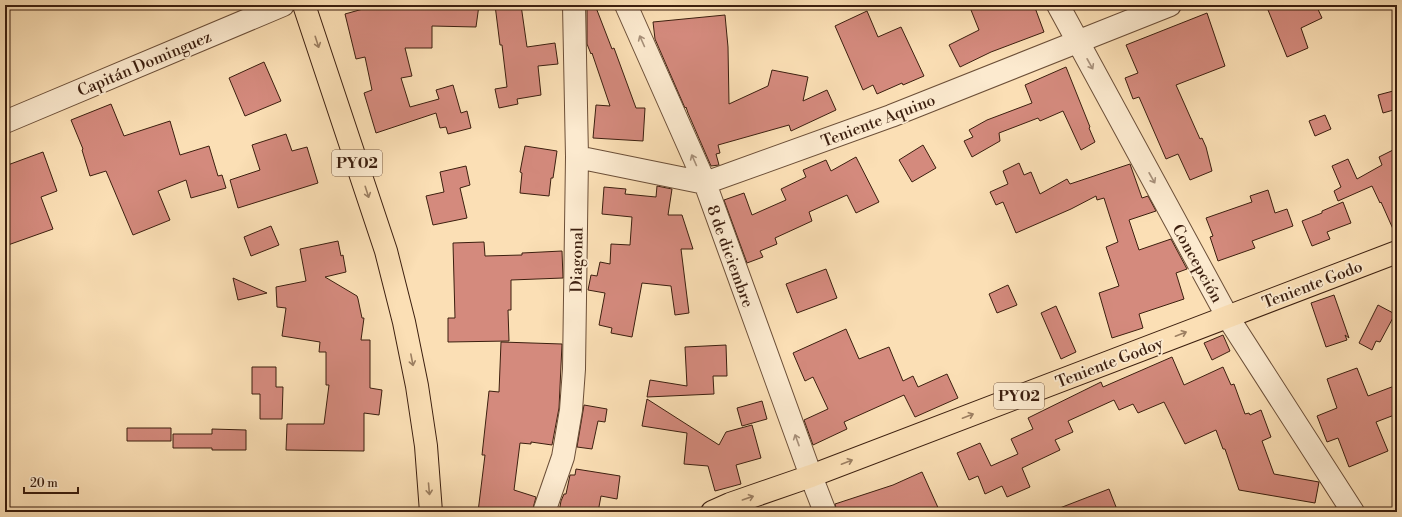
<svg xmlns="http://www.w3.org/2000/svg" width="1402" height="517" font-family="'Libre Bodoni',serif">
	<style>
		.building { fill: #d48a7d; stroke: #3c1f0f }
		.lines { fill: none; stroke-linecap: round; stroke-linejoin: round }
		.minor-casing { stroke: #6c4f38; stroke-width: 24 }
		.major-casing { stroke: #3c1f0f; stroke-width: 24 }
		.minor { stroke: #fceacf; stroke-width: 22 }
		.major { stroke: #fbdfb5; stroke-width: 22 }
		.oneway { stroke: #a68f79 }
		.oneway2 { stroke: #9c7f62 }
		.labels { text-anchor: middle; stroke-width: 3.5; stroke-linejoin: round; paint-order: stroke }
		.shield { fill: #fceacf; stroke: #765c49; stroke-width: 1 }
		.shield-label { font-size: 15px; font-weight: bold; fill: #3c1f0f }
		.street-label { font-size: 16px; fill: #3c1f0f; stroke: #fceacf }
	</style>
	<rect width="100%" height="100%" fill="#fbdfb5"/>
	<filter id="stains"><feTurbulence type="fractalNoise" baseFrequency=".005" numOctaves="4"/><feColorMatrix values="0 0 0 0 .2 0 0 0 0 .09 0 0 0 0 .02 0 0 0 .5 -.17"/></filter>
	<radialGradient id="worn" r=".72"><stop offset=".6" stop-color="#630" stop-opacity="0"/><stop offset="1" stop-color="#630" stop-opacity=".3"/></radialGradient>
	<path class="building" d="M369,5H479L476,27L432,26V48H405L412,76L401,78L410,107L439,99L436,90L453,85L461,113L467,111L471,128L448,134L446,127L440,128L436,113L376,133L364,93L372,90L365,57L356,59L345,14L370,7Z
		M495,5H521L527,47L555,43L558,64L538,66L541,95L517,99L518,104L499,108L495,89L507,87L502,45H500Z
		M591,5H595L612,49L614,48L636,108H645L643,141L593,138L596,105L610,106L592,53L591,54L587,44V7Z
		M969,5H1034L1044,32L991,52L960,67L949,45L979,30Z
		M1266,5H1316L1322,18L1301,28L1308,48L1287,57Z
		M867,11L878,37L901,27L924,76L903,85L902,83L877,94L873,85L863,90L835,26Z
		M1207,13L1225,66L1176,85L1200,139L1202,138L1206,147L1212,171L1190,180L1178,154L1166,159L1139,97L1133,99L1125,78L1138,73L1126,45Z
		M725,15L728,47L729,104L768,86L772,70L808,77L803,101L827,90L836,110L791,131L789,125L718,145L720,153L716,154L719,165L711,166L688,113L686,107L685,108L655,39L653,22Z
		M264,62L281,101L245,116L229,78Z
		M1066,67L1090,127L1089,128L1095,142L1081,150L1063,111L1040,121L1038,118L999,133L1000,141L972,157L964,141L973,137L969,130L987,120L1032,103L1025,85Z
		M1397,90V109L1383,113L1378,95Z
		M111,104L124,136L170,121L180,155L209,146L218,176L222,175L226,188L191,198L186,180L158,191L170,220L133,235L106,171L90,176L82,150L83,149L71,120Z
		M1325,115L1331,129L1315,136L1309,121Z
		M286,134L292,151L307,147L318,183L238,208L230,180L260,170L252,145Z
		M923,145L936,168L912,182L899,160Z
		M525,146L557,151L553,178H551L549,196L520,193L522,173L520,172Z
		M1397,148V238L1381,202L1380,203L1372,186L1338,201L1334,191L1341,187L1332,166L1348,159L1357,179L1382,165L1379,157Z
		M43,152L57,191L41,197L53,229L8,245L5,236V219L9,217L5,205V166Z
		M856,157L879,202L856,213L847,195L809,212L812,221L775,238L777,244L760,251L763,257L747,263L724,200L744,193L752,215L786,200L781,189L806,177L803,170L826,160L831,171Z
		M1019,163L1024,175L1031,172L1040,194L1067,179L1070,184L1130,164L1142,198L1148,196L1156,211L1129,220L1139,250L1171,239L1187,269L1176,273L1184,299L1139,314L1143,328L1112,338L1099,293L1119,286L1106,247L1118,242L1104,198L1097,200L1096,196L1071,209L1016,233L1003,202L996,205L990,192L1008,184L1003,171Z
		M466,166L470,185L460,188L467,218L433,225L426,196L444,192L440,172Z
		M657,186L672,189L668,215H682L693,249H681L689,313L675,315L671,286L642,283L632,337L611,333L612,328L599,325L605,293L588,290L591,275L597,276L600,262L610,264L611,244L630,245L632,217L602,214L604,187L626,189L625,194L656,197Z
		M1268,190L1275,213L1287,209L1293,226L1252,241L1255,248L1218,261L1210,237L1213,236L1206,218L1252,202L1250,196Z
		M1343,202L1351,223L1327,232L1330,239L1312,246L1302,221L1322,213V211Z
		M271,226L279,245L251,256L244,237Z
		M338,241L341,256L343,255L346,272L325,277L357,296L358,299L362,318H364L361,340H370V388L382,390L379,415L364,413V451L286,450L287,424H324L329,385H326V352H319L320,342L282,336L286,308L277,307L276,287L306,281L300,249Z
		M484,242L485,256L522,255V253L562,251L563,278L511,280V310H508L509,341L448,342V318H455L453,243Z
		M826,269L837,298L797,313L786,284Z
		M233,278L267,293L238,300Z
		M1008,285L1017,305L997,313L989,294Z
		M1334,295L1349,338L1345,335L1347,340L1326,347L1311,303Z
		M1378,305L1395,314L1380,342L1376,341L1372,350L1359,343Z
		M1056,306L1076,352L1061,359L1041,313Z
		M846,329L859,359L889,347L903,381L913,376L918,387L947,374L958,398L915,417L904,395L844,422L847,429L813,445L804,420L828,409L813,377L805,381L793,353Z
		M1223,335L1230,351L1212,360L1204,343Z
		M501,342L562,344L559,408L552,445L531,442V444L520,443L514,490L536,497L532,512H478L485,455H482L489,391L499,392Z
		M726,345L727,376H713L714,394L647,397L650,380L687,386L685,347Z
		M1172,357L1184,385L1223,367L1231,385L1234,384L1245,414L1249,413L1250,415L1261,410L1271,437L1262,441L1274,474L1319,482L1315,503L1239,490L1225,449H1223L1216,430L1185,444L1164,402L1138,413L1133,404L1119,410L1114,400L1068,421L1073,432L1055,440L1060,450L1022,468L1030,487L1007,497L1002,486L985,494L978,476L969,480L957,453L980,443L991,466L1018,454L1011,439L1033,429L1028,418L1101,382L1103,387Z
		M252,367H276V387H283L282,419H260V394H252Z
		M1357,368L1368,396L1397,385V414L1376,422L1388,451L1349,467L1338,438L1327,442L1317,416L1337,408L1327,379Z
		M647,399L719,445L726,432L752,425L761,458L736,465L741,484L715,491L708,466L684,464L687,433L642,426Z
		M762,401L767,419L742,426L737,408Z
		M584,405L607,409L605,422L598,421L592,449L577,447Z
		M127,428H171V441H127Z
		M212,429L246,430V450H212V448H173V434H212Z
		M576,469L620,476L617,499L601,496L598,512H559L561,501L564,494H566L570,475H575Z
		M922,472L940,512H837L835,504L893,485Z
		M1109,489L1118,512H1052V511Z"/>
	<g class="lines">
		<g class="minor-casing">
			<path id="minor" d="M626,5L705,183L811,476L825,512
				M1058,5L1227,316L1353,512
				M5,122L283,5
				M577,157L705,183L891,116L1170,5
				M544,512L563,457L571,410L574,369L577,157L574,5"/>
		</g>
		<g class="major-casing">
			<path id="major" d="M304,5L386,251L404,322L417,386L426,446L431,512
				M712,512L730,504L811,476L1397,252"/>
		</g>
		<use href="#minor" class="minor"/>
		<use href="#major" class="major"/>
	</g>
	<defs><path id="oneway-shaft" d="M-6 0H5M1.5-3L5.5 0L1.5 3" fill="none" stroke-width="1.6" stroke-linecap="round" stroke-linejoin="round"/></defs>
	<g class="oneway">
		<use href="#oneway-shaft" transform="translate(642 41) rotate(-114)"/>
		<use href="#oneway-shaft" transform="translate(1090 64) rotate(61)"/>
		<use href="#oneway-shaft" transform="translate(694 160) rotate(-114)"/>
		<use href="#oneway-shaft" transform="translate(1152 178) rotate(61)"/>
		<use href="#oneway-shaft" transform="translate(797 440) rotate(-110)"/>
	</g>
	<g class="oneway2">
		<use href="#oneway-shaft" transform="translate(317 42) rotate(72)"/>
		<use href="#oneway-shaft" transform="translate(367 192) rotate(72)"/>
		<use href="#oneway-shaft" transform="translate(1181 334) rotate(-21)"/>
		<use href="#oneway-shaft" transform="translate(412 360) rotate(79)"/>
		<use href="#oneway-shaft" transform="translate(968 416) rotate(-21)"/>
		<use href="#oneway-shaft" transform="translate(847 462) rotate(-21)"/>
		<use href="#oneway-shaft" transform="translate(429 489) rotate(85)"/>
		<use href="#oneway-shaft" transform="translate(748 498) rotate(-19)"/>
	</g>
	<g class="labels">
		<g class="shield">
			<rect x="332" y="150" width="50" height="26" rx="3"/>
			<rect x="994" y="383" width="50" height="26" rx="3"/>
		</g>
		<g class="shield-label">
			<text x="357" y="168">PY02</text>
			<text x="1019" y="401">PY02</text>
		</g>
		<g class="street-label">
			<text transform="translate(144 63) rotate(-23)" y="6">Capitán Dominguez</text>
			<text transform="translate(878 120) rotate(-21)" y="6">Teniente Aquino</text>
			<text transform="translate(731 256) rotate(70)" y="6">8 de diciembre</text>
			<text transform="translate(576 260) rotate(-89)" y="6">Diagonal</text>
			<text transform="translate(1198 263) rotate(61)" y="6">Concepción</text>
			<text transform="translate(1312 284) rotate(-21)" y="6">Teniente Godo</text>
			<text transform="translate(1109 362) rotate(-21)" y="6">Teniente Godoy</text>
		</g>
	</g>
	<rect width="1402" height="517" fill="none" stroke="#fbdfb5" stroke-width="20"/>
	<rect x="6" y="6" width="1390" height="505" fill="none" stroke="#3c1f0f" stroke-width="2"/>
	<rect x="10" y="10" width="1382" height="497" fill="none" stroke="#3c1f0f"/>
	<path d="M24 487v6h54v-6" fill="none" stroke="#3c1f0f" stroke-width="2"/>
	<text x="30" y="487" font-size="12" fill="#3c1f0f" stroke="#fceacf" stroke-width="3" paint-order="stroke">20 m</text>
	<rect width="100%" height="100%" filter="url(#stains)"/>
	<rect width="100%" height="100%" fill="url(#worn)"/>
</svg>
